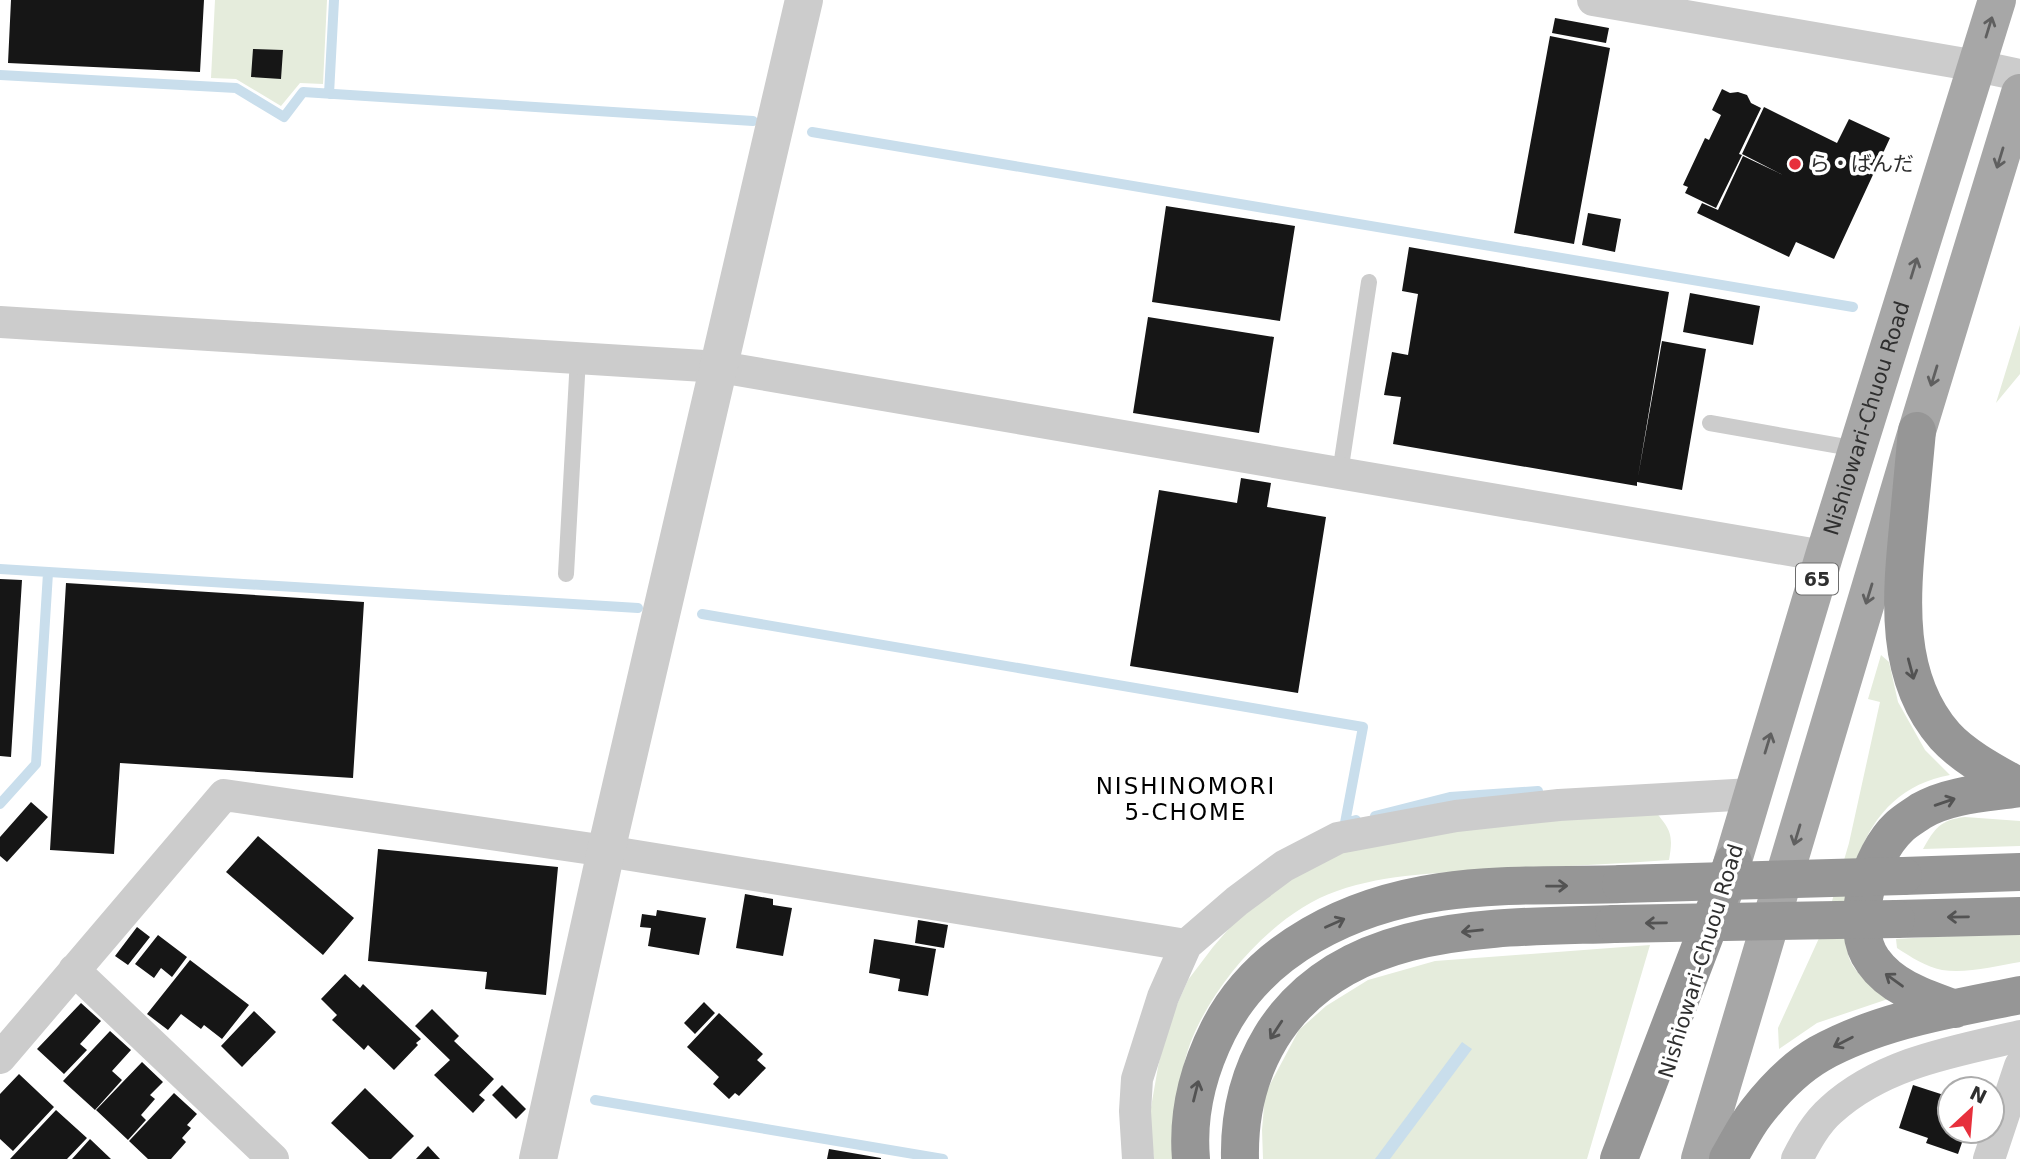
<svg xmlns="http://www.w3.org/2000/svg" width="2020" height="1159" font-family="'DejaVu Sans','Noto Sans JP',sans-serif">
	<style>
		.green { fill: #e5ecdc }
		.water { fill: #c9deec }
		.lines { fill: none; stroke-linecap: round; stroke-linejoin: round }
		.stream { stroke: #c9deec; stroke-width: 10 }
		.building { fill: #161616 }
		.service { stroke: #ccc; stroke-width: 16 }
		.minor { stroke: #ccc; stroke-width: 32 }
		.tertiary { stroke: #ccc; stroke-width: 38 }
		.primary { stroke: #a7a7a7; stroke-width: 38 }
		.motorway { stroke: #969696; stroke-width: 38 }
		.motorway-bridge { stroke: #969696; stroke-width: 38 }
		.oneway { stroke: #5f5f5f }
		.oneway2 { stroke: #535353 }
		.poi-dot { fill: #e7303c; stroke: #fff; stroke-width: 2.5 }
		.labels { text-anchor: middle; stroke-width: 7; stroke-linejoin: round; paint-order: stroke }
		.shield { fill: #fff; stroke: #6d6d6d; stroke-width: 2 }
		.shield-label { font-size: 19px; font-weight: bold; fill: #2f2f2f }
		.poi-label { font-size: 21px; fill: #2f2f2f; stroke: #fff; text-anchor: start }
		.street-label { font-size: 21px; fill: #2f2f2f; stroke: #fff }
		.neighbourhood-label { font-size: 23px; letter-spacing: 2px; fill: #000; stroke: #fff }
	</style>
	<rect width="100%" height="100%" fill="#fff"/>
	<path class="green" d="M215,0H327L323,84L300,83L281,106L236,79L211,78Z
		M2020,325V374L1996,403Z
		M1881,655L1889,662L1898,702L1925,750L1950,775C1905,783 1874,812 1859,856C1853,872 1853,892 1851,909C1848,928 1842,948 1853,966C1861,979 1877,989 1888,999L1817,1023L1779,1049L1778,1028L1825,925L1849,843L1880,702L1868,699Z
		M1652,807C1670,830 1674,832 1669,860C1611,864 1553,867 1495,870C1442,873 1388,873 1337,891C1275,912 1213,983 1190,1044C1177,1079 1178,1122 1176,1159H1154L1149,1119L1158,1067L1167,1027L1188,980L1213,947L1245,910L1285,878L1381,835Z
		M1965,817L2020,821V846L1923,849C1935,828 1940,820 1965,817Z
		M2020,932V962C1996,966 1966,974 1942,970C1926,967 1911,957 1897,948L1896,939Z
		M1650,945L1587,1159H1263L1262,1130L1265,1094L1299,1030L1326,1006L1368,980L1435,961Z"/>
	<path class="water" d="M1462,1042L1472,1049L1390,1159H1375Z"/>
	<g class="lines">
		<path class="stream" d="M0,75L236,88L284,117L303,92L753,121
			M329,94L334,0
			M812,132L1853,307
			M0,569L638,608
			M702,614L1363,727L1345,823L1356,820
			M0,804L36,764L48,573
			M1375,816L1450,797L1538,791
			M595,1100L943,1159"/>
	</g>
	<path class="building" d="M11,0H204L200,72L8,63Z
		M1555,18L1609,28L1606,43L1552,33Z
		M1550,36L1610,48L1574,244L1514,233Z
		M253,49L283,50L281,79L251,77Z
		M1722,89L1730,93L1738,92L1747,95L1751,103L1761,108L1739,154L1742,155L1716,208L1685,193L1688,187L1683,185L1705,138L1709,140L1721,115L1712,110Z
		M1764,107L1837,143L1849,119L1890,138L1834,259L1796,242L1789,257L1697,213L1702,203L1718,210L1743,156L1783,175L1742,154Z
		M1166,206L1295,226L1280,321L1152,302Z
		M1588,213L1621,219L1615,252L1582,245Z
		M1409,247L1669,292L1638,477L1662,341L1706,349L1682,490L1637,482V486L1393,444L1401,397L1384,395L1392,352L1408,355L1418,294L1402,291Z
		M1690,293L1760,306L1753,345L1683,332Z
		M1148,317L1274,337L1259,433L1133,413Z
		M1241,478L1271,483L1267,507L1326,517L1298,693L1130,666L1159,490L1237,503Z
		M0,579L22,580L11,757L0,756Z
		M66,583L364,602L353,778L120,763L114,854L50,850Z
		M31,802L48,817L7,862L0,856V837Z
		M258,836L354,918L323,955L226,872Z
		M378,849L558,867L546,995L485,989L487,972L368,961Z
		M745,894L773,899V905L792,908L783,956L736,948Z
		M657,910L706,918L699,955L648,946L651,928L640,927L642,914L656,916Z
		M918,920L948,925L944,948L915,943Z
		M137,927L150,937L128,965L115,956Z
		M158,935L187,957L172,977L161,968L154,978L135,964Z
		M874,939L936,949L928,996L898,991L900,979L869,973Z
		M190,960L249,1005L222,1039L204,1025L201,1029L181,1014L168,1030L147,1014Z
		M345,974L360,988L363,984L421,1039L416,1043L418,1045L394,1070L368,1045L364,1050L332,1020L337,1015L321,999Z
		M704,1002L715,1013L695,1034L684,1023Z
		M81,1003L101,1021L80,1044L87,1050L64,1074L37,1049Z
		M432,1009L459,1036L454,1041L494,1079L479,1095L485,1100L473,1113L434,1075L450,1060L415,1026Z
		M254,1011L276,1032L242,1067L221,1046Z
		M719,1013L763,1054L757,1060L766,1068L739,1096L735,1093L729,1099L713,1084L719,1077L687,1047Z
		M110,1031L131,1050L112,1071L122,1080L95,1110L63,1081Z
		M142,1062L163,1082L150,1095L155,1099L141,1115L146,1120L128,1140L96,1110Z
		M19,1074L54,1107L13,1151L0,1139V1094Z
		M502,1085L526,1109L516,1119L492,1095Z
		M1913,1085L1950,1097V1131H1966L1958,1154L1926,1143L1928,1138L1899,1128Z
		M365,1088L414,1136L391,1159H369L331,1123Z
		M174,1093L197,1114L187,1125L191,1128L182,1138L186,1142L171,1159H148L129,1141Z
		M56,1110L87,1138L67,1159H10Z
		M90,1139L111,1159H72Z
		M428,1146L440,1159H416Z
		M829,1149L881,1158V1159H827Z"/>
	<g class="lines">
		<path class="service" d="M1710,423L1857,449
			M1340,473L1369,282
			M566,574L578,358"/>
		<path class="minor" d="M1593,0L1977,66L2020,75
			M0,322L720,367L1824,556
			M74,970L273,1159
			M0,1058L224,795L606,851L1186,945
			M1138,1159L1135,1111L1137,1079L1163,997L1186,945L1237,901L1284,866L1338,838L1456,816L1559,805L1752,794
			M1797,1159C1806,1142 1816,1123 1831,1110C1882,1063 1955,1051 2020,1036
			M1989,1159L2020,1066"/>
		<path class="tertiary" d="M538,1159L606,851L804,0"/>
		<g class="primary">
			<path id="s1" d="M1723,894L1824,556L1997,0"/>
			<path d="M1700,1159L1917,431L2020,93"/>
		</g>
		<path class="motorway" d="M1917,431C1914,463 1911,495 1908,527C1901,598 1894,678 1945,736C1964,757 1995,773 2020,787
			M1903,876L2020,872
			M1896,919L2020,916
			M1955,1009C1925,998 1892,988 1873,961C1847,926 1870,854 1899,827C1905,821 1914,816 1921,811C1950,794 1988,793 2020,788
			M1191,1159C1187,1113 1198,1071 1218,1031C1260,947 1352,905 1440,892C1498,883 1563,886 1621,884
			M1240,1159C1239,1115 1248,1075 1271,1037C1342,921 1495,928 1614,924
			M1619,1159L1733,862
			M1728,1159C1737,1144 1745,1127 1756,1113C1773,1091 1795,1068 1819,1054C1880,1020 1952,1009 2020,995"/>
		<path class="motorway-bridge" d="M1621,884L1903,876
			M1614,924L1896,919"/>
	</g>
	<defs><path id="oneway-shaft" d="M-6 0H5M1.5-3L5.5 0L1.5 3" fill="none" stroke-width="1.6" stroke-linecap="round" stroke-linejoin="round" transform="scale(1.75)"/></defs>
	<g class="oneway">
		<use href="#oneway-shaft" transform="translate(1989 27) rotate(-73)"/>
		<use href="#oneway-shaft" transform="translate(2000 158) rotate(107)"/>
		<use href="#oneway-shaft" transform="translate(1914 268) rotate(-73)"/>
		<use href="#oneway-shaft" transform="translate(1934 376) rotate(107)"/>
		<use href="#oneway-shaft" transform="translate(1869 594) rotate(107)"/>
		<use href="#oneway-shaft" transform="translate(1768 743) rotate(-73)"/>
		<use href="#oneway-shaft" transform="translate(1797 835) rotate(107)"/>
	</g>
	<g class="oneway2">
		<use href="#oneway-shaft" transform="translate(1911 669) rotate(75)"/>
		<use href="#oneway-shaft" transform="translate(1945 802) rotate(-19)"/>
		<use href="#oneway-shaft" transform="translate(1557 886) rotate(-1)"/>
		<use href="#oneway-shaft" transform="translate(1958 917) rotate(179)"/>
		<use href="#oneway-shaft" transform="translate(1335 923) rotate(-24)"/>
		<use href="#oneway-shaft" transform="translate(1656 923) rotate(179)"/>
		<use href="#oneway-shaft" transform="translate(1472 931) rotate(174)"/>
		<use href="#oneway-shaft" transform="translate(1894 980) rotate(-144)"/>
		<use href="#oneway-shaft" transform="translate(1276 1030) rotate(123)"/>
		<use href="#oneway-shaft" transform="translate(1843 1042) rotate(153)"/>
		<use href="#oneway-shaft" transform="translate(1196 1091) rotate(-76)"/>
	</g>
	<circle class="poi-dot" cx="1795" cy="164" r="7"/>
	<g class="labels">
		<rect class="shield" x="1796" y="563.5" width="42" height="31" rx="5"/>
		<g class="shield-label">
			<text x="1817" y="586">65</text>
		</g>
		<g class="poi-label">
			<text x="1809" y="171">ら・ばんだ</text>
		</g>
		<g class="street-label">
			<text dy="7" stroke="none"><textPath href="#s1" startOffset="497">Nishiowari-Chuou Road</textPath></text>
			<text transform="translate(1701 961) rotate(-73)" y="7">Nishiowari-Chuou Road</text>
		</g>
		<g class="neighbourhood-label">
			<text x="1186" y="794">NISHINOMORI<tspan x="1186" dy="26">5-CHOME</tspan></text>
		</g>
	</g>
	<g transform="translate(1971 1110) rotate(26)"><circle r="33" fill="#ffffff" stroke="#acacac" stroke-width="2"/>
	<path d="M0-5L12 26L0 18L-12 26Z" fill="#e7303c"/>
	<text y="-10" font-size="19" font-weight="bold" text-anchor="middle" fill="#2f2f2f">N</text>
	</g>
</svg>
